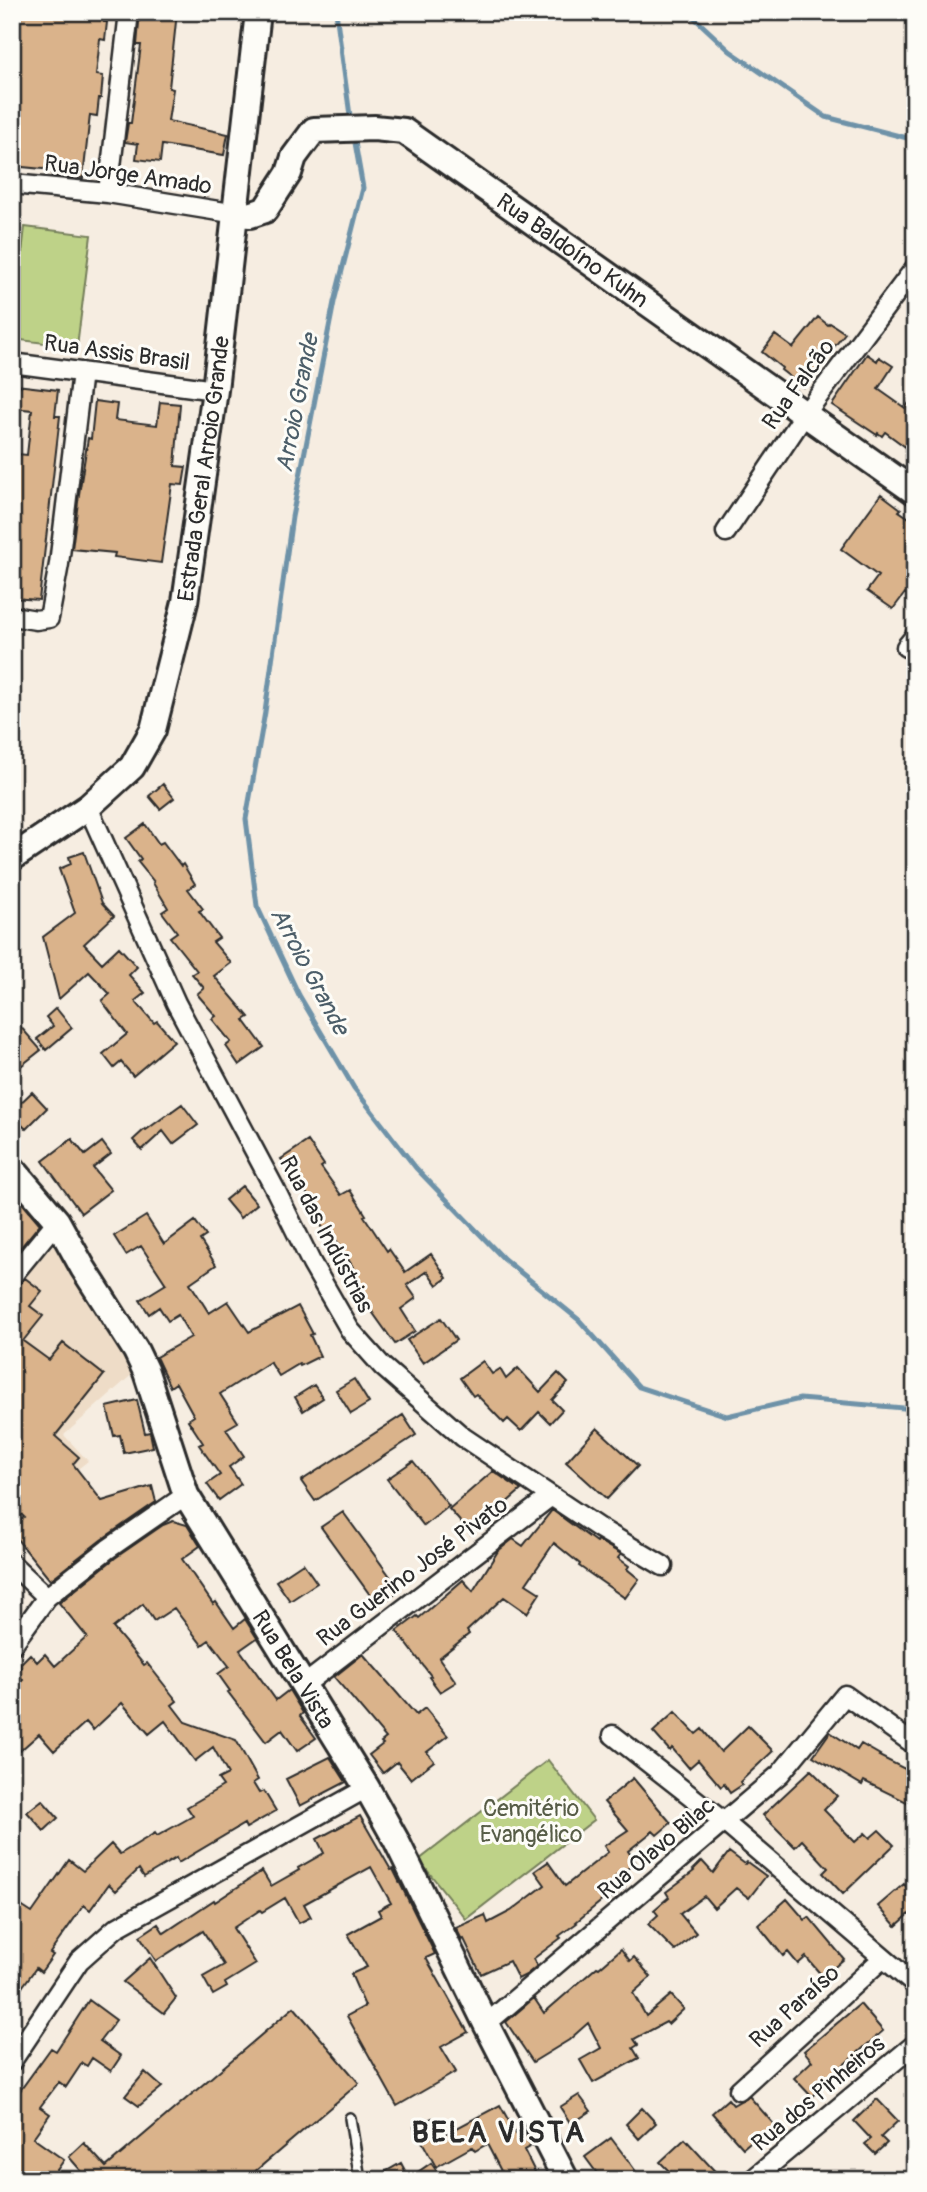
<svg xmlns="http://www.w3.org/2000/svg" width="927" height="2192" font-family="Pangolin,sans-serif">
	<style>
		.built { fill: #eedcc7 }
		.green { fill: #bed288; stroke: #747e5a; stroke-width: 2 }
		.lines { fill: none; stroke-linecap: round; stroke-linejoin: round }
		.stream { stroke: #6e92a8; stroke-width: 5 }
		.building { fill: #dab38b; stroke: #2b2b2b; stroke-width: 2 }
		.lane-casing { stroke: #2b2b2b; stroke-width: 14 }
		.street-casing { stroke: #2b2b2b; stroke-width: 23 }
		.secondary-casing { stroke: #2b2b2b; stroke-width: 30 }
		.lane { stroke: #fdfcf7; stroke-width: 9 }
		.street { stroke: #fdfcf7; stroke-width: 18 }
		.secondary { stroke: #fdfcf7; stroke-width: 24 }
		.labels { text-anchor: middle; stroke-width: 6; stroke-linejoin: round; paint-order: stroke }
		.street-label { font-size: 23px; fill: #2b2b2b; stroke: #fdfcf7 }
		.park-label { font-size: 23px; fill: #575d47; stroke: #fdfcf7 }
		.water-label { font-size: 24px; font-style: italic; fill: #4c5e69; stroke: #fdfcf7 }
		.district-label { font-size: 30px; font-weight: bold; letter-spacing: 2px; fill: #2b2b2b; stroke: #fdfcf7 }
	</style>
	<rect width="100%" height="100%" fill="#f6ede1"/>
	<filter id="ink" filterUnits="userSpaceOnUse"><feTurbulence type="fractalNoise" baseFrequency=".0143" numOctaves="2"/><feDisplacementMap in="SourceGraphic" scale="14" xChannelSelector="R" yChannelSelector="G"/><feConvolveMatrix kernelMatrix="1 2 1 2 8 2 1 2 1" color-interpolation-filters="sRGB"/></filter>
	<g filter="url(#ink)">
		<path class="built" d="M56,1242L136,1371L64,1435L88,1461L52,1489L12,1290Z"/>
		<path class="green" d="M25,227L91,235L77,347L12,339Z
			M548,1760L594,1820L466,1919L419,1860Z"/>
		<g class="lines">
			<path class="stream" d="M336,12L351,123
				M688,12L730,51L826,117L915,140
				M354,137L363,188L334,302L292,517L265,712L246,819L257,906L299,995L354,1088L416,1168L504,1259L579,1320L639,1387L727,1416L800,1399L915,1409"/>
		</g>
		<path class="building" d="M19,12L61,14V12H105L104,22H107L105,40L100,39L96,75L103,76L101,98H99L97,116L90,115L83,178L52,176L53,170L12,166V29H17Z
			M140,12H177L169,88L173,89L168,121L228,134L224,155L162,145L160,162L136,159L138,144L125,142L128,123H131L141,45H137Z
			M818,317L828,325L830,323L845,333L803,387L781,370L782,368L762,352L775,335L793,348Z
			M867,354L877,361L879,357L893,366L878,389L905,408L915,395V454L885,432L882,436L878,433L877,435L832,405Z
			M16,385L58,390L55,416H60L39,600L12,598V493L18,454L27,455L32,410L13,408Z
			M95,401L117,404L115,420L157,425L160,402L180,404L175,466L186,467L183,485L172,484L161,563L114,557L115,553L72,549L79,494L88,438L91,439Z
			M881,494L901,509L899,511L915,522V600L905,593L893,609L867,591L878,576L841,549Z
			M163,784L174,798L160,809L149,796Z
			M145,824L159,844L163,842L181,866L183,864L195,884L188,889L203,909L199,911L219,938L213,942L231,963L214,976L249,1017L244,1020L264,1047L239,1065L226,1046L231,1042L212,1019L216,1016L197,994L204,988L192,974L197,971L170,937L177,932L162,912L168,908L153,883L154,882L138,862L141,859L126,838Z
			M84,852L102,903L114,916L84,944L102,963L119,947L137,967L129,975L145,993L135,1001L154,1023L157,1021L174,1041L133,1076L121,1062L114,1068L103,1054L127,1034L102,1001L110,994L89,972L59,999L43,937L75,913L59,869L71,864L69,857Z
			M56,1008L72,1028L46,1050L37,1039L53,1026L46,1017Z
			M12,1017L41,1050L12,1073Z
			M32,1092L47,1108L26,1129L12,1115V1111Z
			M182,1104L198,1125L173,1144L163,1131L142,1150L133,1140L145,1129L146,1130Z
			M72,1139L85,1155L102,1142L111,1154L93,1168L111,1190L81,1213L43,1161Z
			M308,1141L324,1165L321,1167L341,1195L350,1190L366,1215L364,1216L387,1251L389,1249L405,1272L431,1254L447,1278L437,1285L427,1271L407,1285L416,1298L401,1309L415,1331L395,1344L363,1299L367,1297L352,1275L356,1272L333,1235L329,1238L313,1212L318,1209L281,1159Z
			M242,1186L257,1204L240,1218L225,1200Z
			M12,1191L40,1224L12,1258Z
			M146,1216L164,1244L195,1221L206,1236L200,1240L216,1265L190,1283L209,1313L228,1301L249,1332L298,1306L313,1334L310,1335L320,1356L300,1366L299,1364L279,1376L270,1362L220,1394L238,1422L226,1429L244,1456L229,1467L241,1484L219,1500L207,1484L220,1475L199,1445L203,1443L188,1420L194,1416L176,1383L170,1387L156,1357L191,1337L178,1315L168,1321L159,1307L149,1314L140,1300L166,1284L141,1246L126,1255L114,1236Z
			M25,1278L42,1291L30,1306L43,1316L23,1341L49,1360L63,1343L104,1375L55,1436L79,1457L73,1464L102,1501L152,1486L156,1502L101,1540L50,1580L12,1533V1527L24,1517L12,1506V1287L17,1286Z
			M441,1318L456,1340L423,1363L407,1340Z
			M483,1361L492,1374L500,1369L506,1379L518,1368L540,1392L558,1373L568,1383L552,1400L562,1410L550,1423L539,1412L521,1431L508,1419L504,1423L476,1394L473,1396L460,1378Z
			M354,1379L369,1403L351,1414L336,1390Z
			M314,1385L323,1398L303,1411L295,1397Z
			M137,1400L145,1433L150,1432L153,1447L124,1453L120,1435L114,1436L107,1407Z
			M403,1415L416,1435L315,1501L301,1481Z
			M597,1428L638,1466L607,1499L566,1462Z
			M413,1461L449,1506L424,1526L387,1479Z
			M493,1471L521,1490L471,1534L449,1509Z
			M552,1510L596,1542L597,1540L621,1554L618,1558L629,1566L627,1569L639,1579L625,1598L579,1566L580,1564L554,1543L526,1584L540,1593L527,1613L504,1597L467,1631L469,1634L439,1658L456,1682L440,1692L429,1677L431,1676L397,1631L417,1616L419,1618L463,1580L473,1591L498,1551L513,1539L523,1546Z
			M343,1512L400,1590L378,1606L321,1527Z
			M173,1521L187,1525L200,1546L182,1559L213,1604L216,1602L234,1628L245,1619L257,1638L240,1650L276,1700L289,1690L303,1713L300,1716L316,1738L297,1751L282,1730L266,1742L228,1692L230,1691L218,1674L229,1666L209,1640L202,1645L174,1608L154,1621L143,1604L113,1628L144,1665L147,1663L177,1701L172,1705L185,1722L236,1740L258,1780L253,1783L259,1793L264,1791L276,1811L246,1828L244,1824L178,1863L176,1858L144,1877L139,1869L116,1891L109,1884L90,1910L84,1905L50,1953L53,1955L41,1972L36,1968L12,2001V1900L32,1913L69,1860L83,1871L111,1844L120,1854L155,1833L157,1836L193,1816L187,1807L223,1786L218,1779L228,1774L213,1747L195,1761L165,1721L149,1734L122,1703L93,1730L86,1722L54,1751L39,1734L12,1758V1690L23,1680L16,1672L21,1668L18,1666L30,1654L37,1662L45,1654L55,1666L87,1637L59,1603L115,1558L163,1525Z
			M303,1563L317,1583L290,1601L276,1581Z
			M363,1654L416,1715L425,1708L448,1736L427,1752L434,1761L411,1779L397,1762L383,1773L369,1755L383,1744L381,1742L386,1738L334,1677Z
			M675,1712L696,1734L702,1729L721,1752L748,1726L773,1751L740,1782L742,1785L730,1793L724,1784L721,1787L698,1760L689,1768L672,1748L670,1751L653,1732Z
			M830,1732L857,1750L861,1744L880,1755L879,1756L915,1774V1808L905,1801L864,1781L862,1785L813,1756Z
			M330,1757L346,1782L300,1806L286,1779Z
			M811,1770L837,1796L824,1810L855,1842L865,1833L870,1838L879,1830L894,1845L843,1894L823,1873L828,1868L802,1840L795,1847L763,1815Z
			M633,1778L671,1823L657,1835L653,1831L628,1851L636,1863L616,1876L625,1887L606,1902L604,1899L576,1922L577,1923L559,1936L561,1938L533,1959L537,1966L526,1975L518,1979L509,1961L481,1974L464,1939L462,1940L456,1928L485,1915L488,1923L511,1911L545,1885L535,1871L548,1862L565,1886L608,1852L604,1846L628,1830L604,1802Z
			M42,1800L58,1818L44,1831L27,1812Z
			M360,1816L391,1870L393,1869L435,1954L426,1958L468,2032L441,2047L456,2072L397,2106L347,2016L365,2006L351,1974L367,1967L348,1934L381,1916L378,1910L391,1903L371,1867L304,1904L311,1917L299,1923L285,1898L262,1912L260,1910L233,1928L256,1964L225,1983L227,1987L213,1995L203,1977L224,1965L203,1931L156,1961L140,1936L158,1924L164,1933L214,1900L215,1902L262,1871L271,1886L299,1870L298,1868L324,1853L317,1839Z
			M729,1852L745,1864L747,1862L766,1876L749,1898L736,1888L714,1908L704,1896L680,1914L696,1933L675,1951L648,1924L658,1915L654,1910L669,1897L666,1892L694,1871L693,1870L702,1861L713,1873Z
			M904,1884L915,1896V1909L896,1926L878,1906Z
			M787,1899L805,1920L809,1917L844,1959L823,1977L806,1957L798,1964L788,1952L783,1956L758,1925Z
			M621,1949L630,1961L634,1957L651,1977L633,1993L646,2016L671,1995L684,2009L668,2024L666,2022L634,2039L638,2045L633,2048L639,2058L593,2083L580,2060L601,2048L588,2023L569,2040L533,2062L506,2022L534,1998L544,2013L597,1967L599,1968Z
			M150,1958L176,1998L164,2013L123,1982Z
			M89,2000L116,2020L100,2041L121,2056L111,2071L92,2058L87,2066L82,2063L66,2087L59,2082L40,2107L50,2114L33,2138L64,2160L50,2180H20L12,2174V2087L19,2092L51,2048L56,2051Z
			M860,2004L883,2031L826,2080L828,2082L812,2097L794,2078L812,2061L804,2051Z
			M294,2007L359,2083L245,2180H89L69,2157L84,2143L106,2167Z
			M145,2072L162,2087L139,2106L125,2096Z
			M579,2095L591,2111L571,2124L560,2107Z
			M749,2096L778,2129L761,2144L755,2138L743,2148L712,2113L728,2099L733,2105Z
			M877,2099L898,2121L881,2137L887,2143L875,2154L865,2144L871,2139L854,2121Z
			M500,2105L516,2134L523,2130L531,2146L524,2150L539,2180H481L501,2171L487,2144L475,2151L472,2147L436,2167L414,2127L432,2118L442,2136Z
			M642,2108L656,2123L639,2139L626,2124Z
			M611,2138L627,2159L642,2180H602L585,2157Z
			M685,2139L723,2180H661L670,2172L660,2162Z
			M401,2163L409,2178L431,2163L443,2180H371Z"/>
		<g class="lines">
			<g class="lane-casing">
				<path id="lane" d="M350,2118L359,2173L364,2180"/>
			</g>
			<g class="street-casing">
				<path id="street" d="M12,184L108,193L237,214
					M108,193L129,12
					M12,363L215,390
					M726,532L805,414L915,268
					M12,616L36,620L49,618L59,564L82,372
					M906,647L915,636
					M88,807L176,1003L276,1191L312,1264L350,1330L383,1367L463,1437L599,1528L663,1566
					M12,1276L57,1221
					M12,1564L47,1597
					M12,1645L47,1597L108,1549L186,1495
					M304,1685L551,1496
					M613,1735L724,1822L915,1985
					M486,2024L780,1774L845,1695L915,1745
					M12,2061L79,1961L116,1928L367,1788
					M739,2090L882,1959
					M752,2180L915,2044"/>
			</g>
			<g class="secondary-casing">
				<g id="secondary">
					<path id="s1" d="M237,214L250,215L265,210L289,173L294,157L314,130L374,128L404,131L915,492"/>
					<path id="s2" d="M12,858L88,807L132,767L153,730L185,602L215,390L258,12"/>
					<path id="s3" d="M12,1168L57,1221L83,1268L136,1351L146,1372L186,1495L367,1788L396,1840L486,2024L566,2180"/>
				</g>
			</g>
			<use href="#lane" class="lane"/>
			<use href="#street" class="street"/>
			<use href="#secondary" class="secondary"/>
		</g>
	</g>
	<g class="labels">
		<g class="street-label">
			<text transform="translate(128 174) rotate(8)" y="8">Rua Jorge Amado</text>
			<text dy="8" stroke="none"><textPath href="#s1" startOffset="420">Rua Baldoíno Kuhn</textPath></text>
			<text transform="translate(117 352) rotate(8)" y="8">Rua Assis Brasil</text>
			<text transform="translate(798 384) rotate(-54)" y="8">Rua Falcão</text>
			<text dy="8" stroke="none"><textPath href="#s2" startOffset="460">Estrada Geral Arroio Grande</textPath></text>
			<text transform="translate(327 1234) rotate(62)" y="8">Rua das Indústrias</text>
			<text transform="translate(412 1571) rotate(-37)" y="8">Rua Guerino José Pivato</text>
			<text dy="8" stroke="none"><textPath href="#s3" startOffset="579">Rua Bela Vista</textPath></text>
			<text transform="translate(656 1848) rotate(-40)" y="8">Rua Olavo Bilac</text>
			<text transform="translate(794 2006) rotate(-42)" y="8">Rua Paraíso</text>
			<text transform="translate(818 2093) rotate(-40)" y="8">Rua dos Pinheiros</text>
		</g>
		<g class="park-label">
			<text x="531" y="1816">Cemitério<tspan x="531" dy="26">Evangélico</tspan></text>
		</g>
		<g class="water-label">
			<text transform="translate(297 403) rotate(-79)" y="8">Arroio Grande</text>
			<text transform="translate(310 971) rotate(62)" y="8">Arroio Grande</text>
		</g>
		<g class="district-label">
			<text x="499" y="2142">BELA VISTA</text>
		</g>
	</g>
	<rect width="927" height="2192" fill="none" stroke="#fdfcf7" stroke-width="42"/>
	<rect x="21" y="21" width="885" height="2150" fill="none" stroke="#2b2b2b" stroke-width="2.5" filter="url(#ink)"/>
</svg>
